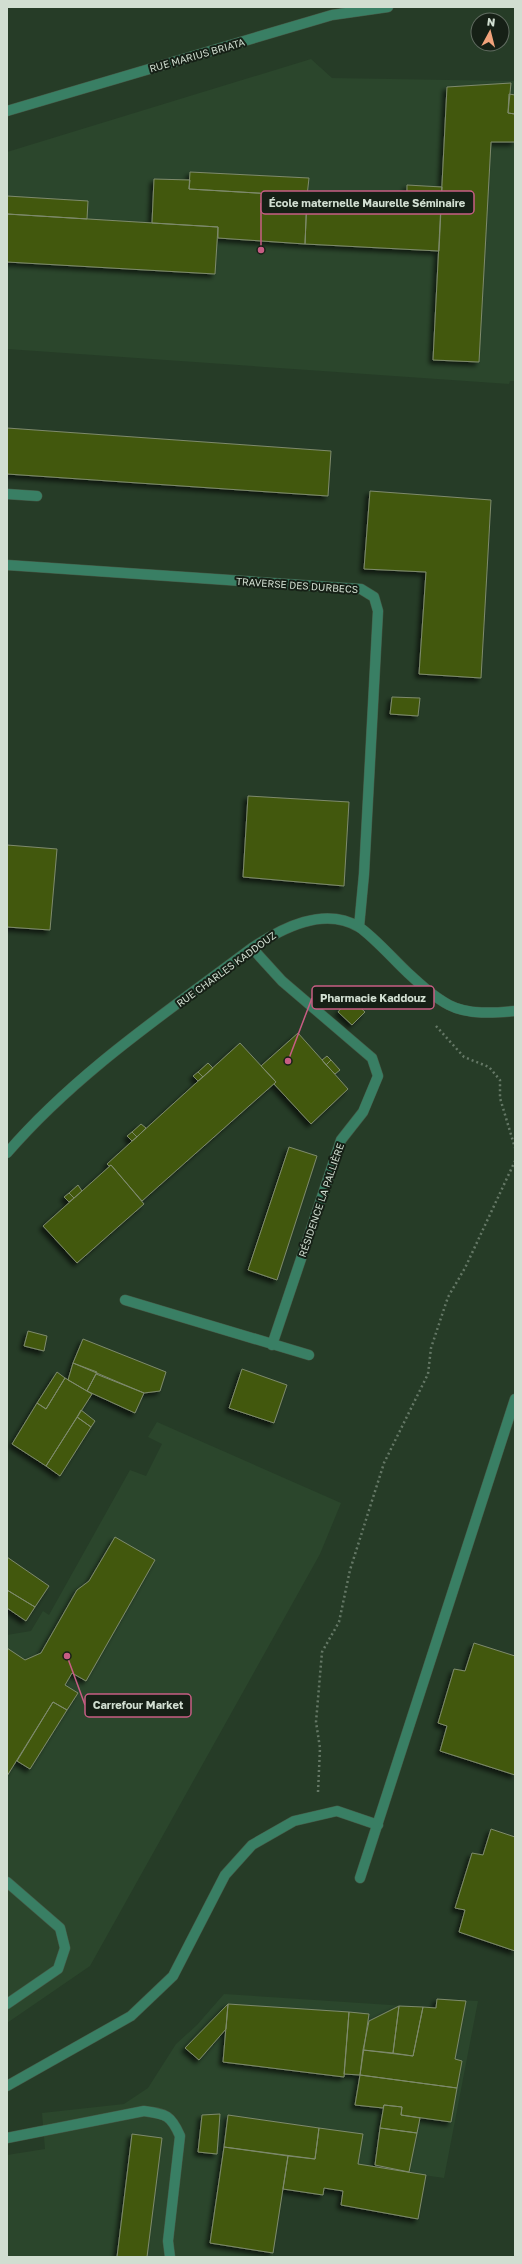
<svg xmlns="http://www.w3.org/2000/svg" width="522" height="2264" font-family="'Golos Text',sans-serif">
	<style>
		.built { fill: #2b462c }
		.building { fill: #42590e; stroke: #7e8a6c; filter: url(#shadow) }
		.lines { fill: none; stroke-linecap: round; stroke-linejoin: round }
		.minor-casing { stroke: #455946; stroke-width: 11 }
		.path { stroke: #657866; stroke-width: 2.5; stroke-dasharray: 2 3; stroke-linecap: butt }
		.minor { stroke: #397f64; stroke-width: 10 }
		.labels { text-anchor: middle; stroke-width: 4; stroke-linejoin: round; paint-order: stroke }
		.street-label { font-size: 10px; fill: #d1ded1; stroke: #162016 }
		.leader { fill: none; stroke: #c75d84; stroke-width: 1.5 }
		.callout-dot { fill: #c75d84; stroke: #162016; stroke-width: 1.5 }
		.callout { fill: #162016; stroke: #c75d84; stroke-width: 1.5 }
		.callout-label { font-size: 11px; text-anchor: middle; font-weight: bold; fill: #d1ded1 }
	</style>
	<defs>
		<filter id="shadow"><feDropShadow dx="-3.5" dy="3.5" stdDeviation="2" flood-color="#0009"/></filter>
	</defs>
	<rect width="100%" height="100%" fill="#263c27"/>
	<path class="built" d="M311,59L332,78L515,81V381H510L509,384L7,349V152Z
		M157,1422L341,1503L320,1554L90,1966L7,2023V1635L31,1631L43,1611L49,1615L130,1470L146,1476L162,1444L148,1437Z
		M224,1994L436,2008L437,1999L478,2001L444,2178L288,2156L273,2257H7V2155L45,2149L42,2113L124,2104L148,2088L176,2044L197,2025Z"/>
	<path class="building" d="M511,83L508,113L515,114V142H491L479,362L433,360L447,87Z
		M509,94L515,95V114L508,113Z
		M190,172L309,178L307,196L189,189Z
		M154,179L190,180L189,189L307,196L305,244L218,238V227L152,223Z
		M407,185L442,187L439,251L305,244L307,196L407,202Z
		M7,196L88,201L87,219L7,214Z
		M7,214L218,227L215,274L7,262Z
		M7,428L331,451L328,496L7,474Z
		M370,491L491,500L481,678L419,674L426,572L364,569Z
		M392,697L420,698L418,716L390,714Z
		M248,796L349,802L344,886L243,877Z
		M7,845L57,849L50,930L7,927Z
		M350,998L365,1012L352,1025L338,1012Z
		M298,1033L348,1089L311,1124L274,1084L276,1082L261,1066Z
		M240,1043L276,1082L142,1201L111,1165L109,1166L107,1164Z
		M327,1056L331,1060L326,1065L322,1060Z
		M331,1060L340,1070L335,1074L326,1065Z
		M208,1063L213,1068L203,1077L198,1072Z
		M198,1072L203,1077L198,1081L193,1076Z
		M141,1124L146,1128L137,1137L132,1132Z
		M132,1132L137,1137L132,1141L127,1136Z
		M289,1147L317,1156L277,1280L248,1270Z
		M111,1165L144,1204L77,1263L43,1226Z
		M78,1185L82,1191L74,1198L69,1193Z
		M69,1193L74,1198L69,1202L64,1197Z
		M28,1331L47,1336L44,1351L24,1346Z
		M83,1339L166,1372L160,1391L144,1393L73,1363Z
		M73,1363L97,1372L87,1391L68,1380Z
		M242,1369L287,1385L274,1423L229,1408Z
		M57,1372L65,1378L46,1409L37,1403Z
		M96,1374L144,1393L135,1413L87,1391Z
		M65,1378L92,1394L46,1466L12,1444L37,1403L46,1409Z
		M81,1410L95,1421L91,1427L77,1417Z
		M77,1417L91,1427L60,1476L46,1466Z
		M115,1537L155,1560L86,1681L72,1673L65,1685L78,1693L67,1710L53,1702L7,1776V1648L25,1660L41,1653L77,1590L89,1581Z
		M7,1557L49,1586L35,1607L7,1590Z
		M7,1590L35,1607L26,1621L7,1608Z
		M474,1643L515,1656V1775L440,1751L447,1726L438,1723L454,1669L465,1671Z
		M53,1702L67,1710L30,1769L17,1761Z
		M491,1829L515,1837V1951L459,1932L465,1910L455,1908L472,1853L483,1855Z
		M437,1999L466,2001L455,2059L462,2061L457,2088L360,2075L363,2050L413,2056L423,2007L436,2008Z
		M228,2004L349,2012L344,2077L223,2062Z
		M228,2004L226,2029L199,2060L185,2048Z
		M399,2006L423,2007L413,2056L393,2053Z
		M399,2006L393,2053L363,2050L369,2021Z
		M349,2012L369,2014L360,2075L344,2074Z
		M360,2075L457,2088L451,2122L401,2115L402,2107L384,2105L383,2108L355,2105Z
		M384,2105L402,2107L401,2115L420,2118L417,2133L380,2128Z
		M220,2114L217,2154L198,2152L202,2115Z
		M228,2115L319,2128L315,2159L224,2147Z
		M319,2128L363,2134L358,2164L426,2175L418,2219L341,2205L343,2191L324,2188L323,2195L283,2189L288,2156L315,2159Z
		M380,2128L417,2133L409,2172L375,2165Z
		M132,2134L162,2138L147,2257H117Z
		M224,2147L288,2156L273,2253L210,2243Z"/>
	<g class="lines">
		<g class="minor-casing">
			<path id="minor" d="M7,111L332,15L388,7
				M7,494L37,496
				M7,565L361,589L374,597L378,611L364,874L359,927
				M252,948L282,981L372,1058L378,1076L363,1112L341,1140L272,1345
				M7,1153C77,1072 167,1012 252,948C282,928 324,906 359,927C374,937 394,960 408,973C421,985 434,997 449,1005C468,1015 495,1013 515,1011
				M125,1300L309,1355
				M360,1878L515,1399
				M7,1882L60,1928L65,1948L58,1969L7,2004
				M7,2086L131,2016L173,1976L225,1875L252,1845L294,1821L337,1811L378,1825
				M7,2138L144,2111C166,2114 171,2115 180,2136L168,2241L170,2257"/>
		</g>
		<path class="path" d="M436,1026L464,1057L489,1067L500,1080V1098L515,1148
			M318,1792L320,1748L316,1722L322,1652L339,1622L350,1570L384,1463L428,1374L431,1348L448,1297L465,1268L515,1161"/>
		<use href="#minor" class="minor"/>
	</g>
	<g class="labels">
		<g class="street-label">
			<text transform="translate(197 55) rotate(-16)" y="4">RUE MARIUS BRIATA</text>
			<text transform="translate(297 585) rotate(4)" y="4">TRAVERSE DES DURBECS</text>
			<text transform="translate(226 969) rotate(-36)" y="4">RUE CHARLES KADDOUZ</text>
			<text transform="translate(321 1200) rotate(-71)" y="4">RÉSIDENCE LA PALLIÈRE</text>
		</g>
	</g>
	<path class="leader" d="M261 250L261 203M288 1061L312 998M67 1656L85 1705"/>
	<g class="callout-dot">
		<circle cx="261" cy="250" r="4"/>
		<circle cx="288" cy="1061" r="4"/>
		<circle cx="67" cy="1656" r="4"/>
	</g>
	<g class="callout">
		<rect x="261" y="191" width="213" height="23" rx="4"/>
		<rect x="312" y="986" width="122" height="23" rx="4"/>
		<rect x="85" y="1694" width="106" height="23" rx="4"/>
	</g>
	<g class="callout-label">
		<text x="367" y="207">École maternelle Maurelle Séminaire</text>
		<text x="373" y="1002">Pharmacie Kaddouz</text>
		<text x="138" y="1709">Carrefour Market</text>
	</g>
	<rect width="522" height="2264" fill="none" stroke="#d1ded1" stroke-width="16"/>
	<g transform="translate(490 32) rotate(7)"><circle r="19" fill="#162016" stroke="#616c61"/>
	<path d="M0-3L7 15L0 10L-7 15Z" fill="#f1a27b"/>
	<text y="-6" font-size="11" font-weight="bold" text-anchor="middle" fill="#d1ded1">N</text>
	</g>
</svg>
